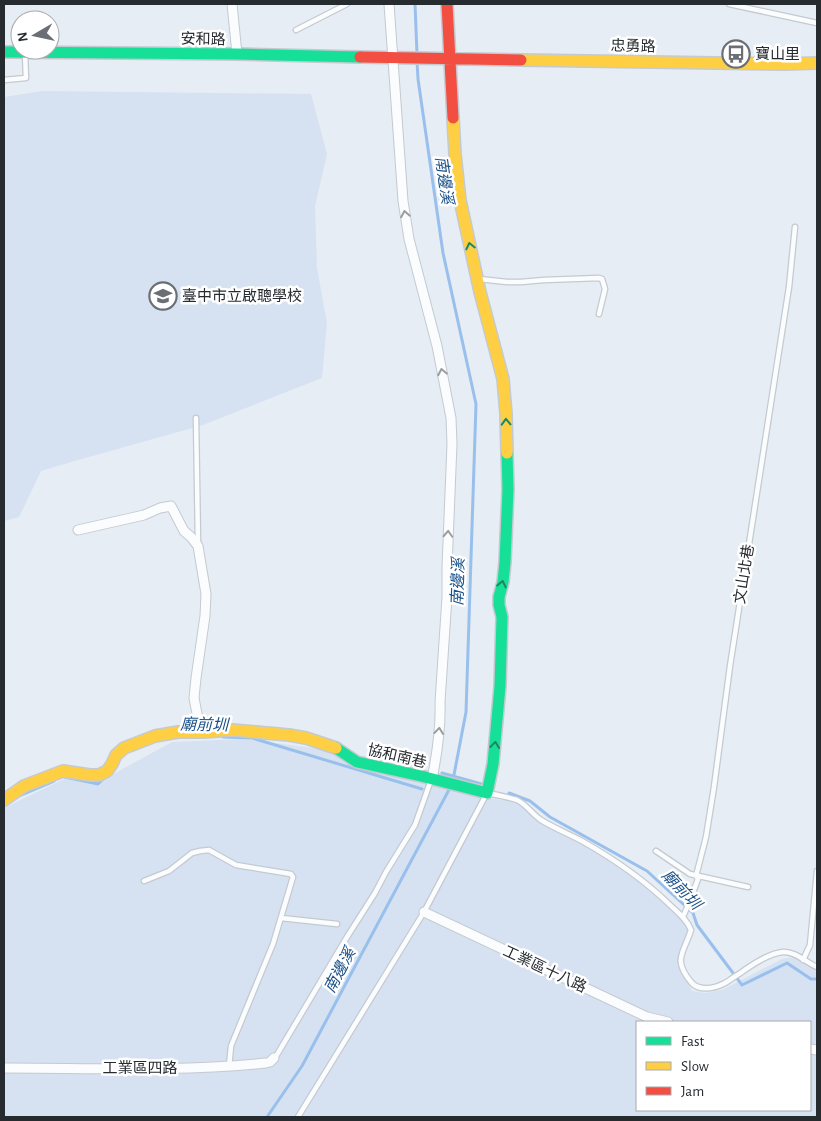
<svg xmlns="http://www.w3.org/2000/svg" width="821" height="1121" font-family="'Alegreya Sans','Noto Sans TC',sans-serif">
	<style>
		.built { fill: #d6e2f1; fill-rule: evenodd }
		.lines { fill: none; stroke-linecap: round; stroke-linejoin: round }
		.stream { stroke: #99c0ec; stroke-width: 3 }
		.lane-casing { stroke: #c4cad0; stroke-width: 7 }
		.street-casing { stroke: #c4cad0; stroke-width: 11 }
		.fast-casing { stroke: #c4cad0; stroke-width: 14 }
		.slow-casing { stroke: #c4cad0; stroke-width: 14 }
		.jam-casing { stroke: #c4cad0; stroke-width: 14 }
		.lane { stroke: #fbfcfe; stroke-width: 4.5 }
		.street { stroke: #fbfcfe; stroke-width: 9 }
		.fast { stroke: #16e098; stroke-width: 11 }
		.slow { stroke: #ffcf43; stroke-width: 11 }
		.jam { stroke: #f24e42; stroke-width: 11 }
		.oneway { stroke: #9b9ea1 }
		.oneway2 { stroke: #1e8664 }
		.labels { text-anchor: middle; stroke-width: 5; stroke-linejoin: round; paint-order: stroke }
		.street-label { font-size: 15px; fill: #262b30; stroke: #fff }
		.poi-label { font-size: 15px; fill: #262b30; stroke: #fff; text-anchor: start }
		.water-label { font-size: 16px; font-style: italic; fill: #1b5188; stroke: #fff }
	</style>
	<rect width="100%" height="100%" fill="#e6edf5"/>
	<path class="built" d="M43,91L311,94L327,154L315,206L317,268L327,323L322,378L203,425L71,462L41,471L19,517L4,521V97Z
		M245,739L321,749L429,783L481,797L516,802L539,822L595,851L638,877L690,929L688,940L679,954V964L692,991L705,993L722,990L782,959L793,957L803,960L817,971V1117H4V808L66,778H106L172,742ZM637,1022H810V1110H637Z"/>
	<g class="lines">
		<path class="stream" d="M415,4L417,54
			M417,61L418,79L443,253L476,404L466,712L453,780
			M223,737L252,738L422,789
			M442,773L485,785
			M65,777L98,784L103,779
			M509,793L530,801L550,817L647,871L693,913L697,925L742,985L787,963L811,979H817
			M21,795L54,781
			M267,1117L302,1066L451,786"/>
		<g class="lane-casing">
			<path id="lane" d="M729,4L817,23
				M296,30L347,4
				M4,80L26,78L25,54
				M479,279L507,282H521L544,280L599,278L602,279L605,289L599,314
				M196,418L198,543
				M656,851L690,874L748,887
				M144,881L169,871L192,853L200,851L209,850L236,865L291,874L293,877L273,944L231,1046L229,1067
				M683,917L691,898L698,879L696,876L706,837L714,787L730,666L789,287L795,227
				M281,918L337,924
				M803,960L810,945L817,871
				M275,1058L347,937L375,893L386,872L415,825L431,780
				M298,1117L424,912L487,793C497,795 508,797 517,800C525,803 533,815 541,820C554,828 569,834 582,841C614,859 643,879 669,904C677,912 687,919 691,930C684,953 672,959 691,982C698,991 713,989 723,984C728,982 733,977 739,974C750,966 770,953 783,952C795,951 807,963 817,967"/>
		</g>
		<g class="street-casing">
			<path id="street" d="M232,4L237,54
				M389,4L403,201L409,239L437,346L451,418L452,444L447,567V597L440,702C441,728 437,754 432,779
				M78,530L144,515L160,508L171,506L184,531L191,537L198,546L206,594L205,616L196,678L194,698L199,724L203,732
				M424,912L647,1017L668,1022
				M810,1049L817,1050
				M4,1068C91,1068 179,1072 266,1063L270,1062L274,1058"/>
		</g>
		<g class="fast-casing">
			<path id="fast" d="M4,52L237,54L360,57
				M336,748L357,762L421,776L487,793L493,764L500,686L502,617L499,605V597L503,582L505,562L508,489L507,453"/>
		</g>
		<g class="slow-casing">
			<path id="slow" d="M521,60L785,64L817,63
				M453,118L455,154L460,200L480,292L503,379L506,414L507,453
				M4,800L24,786L63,771L90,775H99L107,771L112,764L116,755L124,748L155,736L178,732H203L233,730L289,735L306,738L336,748"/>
		</g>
		<g class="jam-casing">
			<path id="jam" d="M447,4L453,118
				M360,57L521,60"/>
		</g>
		<use href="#lane" class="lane"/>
		<use href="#street" class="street"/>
		<use href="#fast" class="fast"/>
		<use href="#slow" class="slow"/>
		<use href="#jam" class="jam"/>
	</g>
	<defs><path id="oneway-chevron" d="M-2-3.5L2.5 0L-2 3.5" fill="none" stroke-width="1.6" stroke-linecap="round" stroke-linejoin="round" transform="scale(1.25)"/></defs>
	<g class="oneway">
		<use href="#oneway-chevron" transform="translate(405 214) rotate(-100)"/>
		<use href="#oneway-chevron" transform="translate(442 372) rotate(-101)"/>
		<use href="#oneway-chevron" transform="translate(448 534) rotate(-87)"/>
		<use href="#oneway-chevron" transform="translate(439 731) rotate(-84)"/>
	</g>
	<g class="oneway2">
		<use href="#oneway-chevron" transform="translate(470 246) rotate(-103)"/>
		<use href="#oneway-chevron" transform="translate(506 422) rotate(-92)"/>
		<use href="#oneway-chevron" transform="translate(502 584) rotate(-78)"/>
		<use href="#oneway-chevron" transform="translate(495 745) rotate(-84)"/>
	</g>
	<defs>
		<g id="bus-ring" transform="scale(1.4375)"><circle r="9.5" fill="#fff" stroke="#696f75" stroke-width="1.5"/><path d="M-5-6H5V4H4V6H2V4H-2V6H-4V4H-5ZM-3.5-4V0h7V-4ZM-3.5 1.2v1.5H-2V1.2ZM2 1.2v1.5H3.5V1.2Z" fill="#696f75"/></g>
		<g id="school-ring" transform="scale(1.4375)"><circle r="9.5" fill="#fff" stroke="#696f75" stroke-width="1.5"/><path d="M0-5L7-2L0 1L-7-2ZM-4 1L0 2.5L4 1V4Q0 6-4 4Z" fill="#696f75"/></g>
	</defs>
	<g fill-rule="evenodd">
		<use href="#bus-ring" x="736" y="54"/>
		<use href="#school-ring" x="163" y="296"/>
	</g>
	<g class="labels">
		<g class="street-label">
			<text transform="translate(203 39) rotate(1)" y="5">安和路</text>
			<text transform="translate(633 46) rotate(1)" y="5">忠勇路</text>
			<text transform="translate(744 574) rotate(-81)" y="5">文山北巷</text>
			<text transform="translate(397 756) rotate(13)" y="5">協和南巷</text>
			<text transform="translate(545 969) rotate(25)" y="5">工業區十八路</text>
			<text x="140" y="1073">工業區四路</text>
		</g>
		<g class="poi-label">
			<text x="755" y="59">寶山里</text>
			<text x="182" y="301">臺中市立啟聰學校</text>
		</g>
		<g class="water-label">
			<text transform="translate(445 180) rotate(82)" y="6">南邊溪</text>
			<text transform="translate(457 582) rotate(-88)" y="6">南邊溪</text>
			<text transform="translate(204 724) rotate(1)" y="6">廟前圳</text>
			<text transform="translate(682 889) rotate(46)" y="6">廟前圳</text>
			<text transform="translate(339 970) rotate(-62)" y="6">南邊溪</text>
		</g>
	</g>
	<rect width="821" height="1121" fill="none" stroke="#262b30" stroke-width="10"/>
	<rect x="636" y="1021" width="175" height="90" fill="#ffffff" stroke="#a8aaac"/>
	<rect x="646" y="1037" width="25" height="8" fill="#16e098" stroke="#a8aaac"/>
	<text x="681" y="1046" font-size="15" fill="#262b30">Fast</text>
	<rect x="646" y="1062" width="25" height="8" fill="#ffcf43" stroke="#a8aaac"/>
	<text x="681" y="1071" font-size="15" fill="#262b30">Slow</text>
	<rect x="646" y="1087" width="25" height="8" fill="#f24e42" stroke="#a8aaac"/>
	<text x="681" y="1096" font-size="15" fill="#262b30">Jam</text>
	<g transform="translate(35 35) rotate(261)"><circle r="24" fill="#ffffff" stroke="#a8aaac"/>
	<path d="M0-4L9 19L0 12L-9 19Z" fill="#696f75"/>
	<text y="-8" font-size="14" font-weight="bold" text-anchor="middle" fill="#262b30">N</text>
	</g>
</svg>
